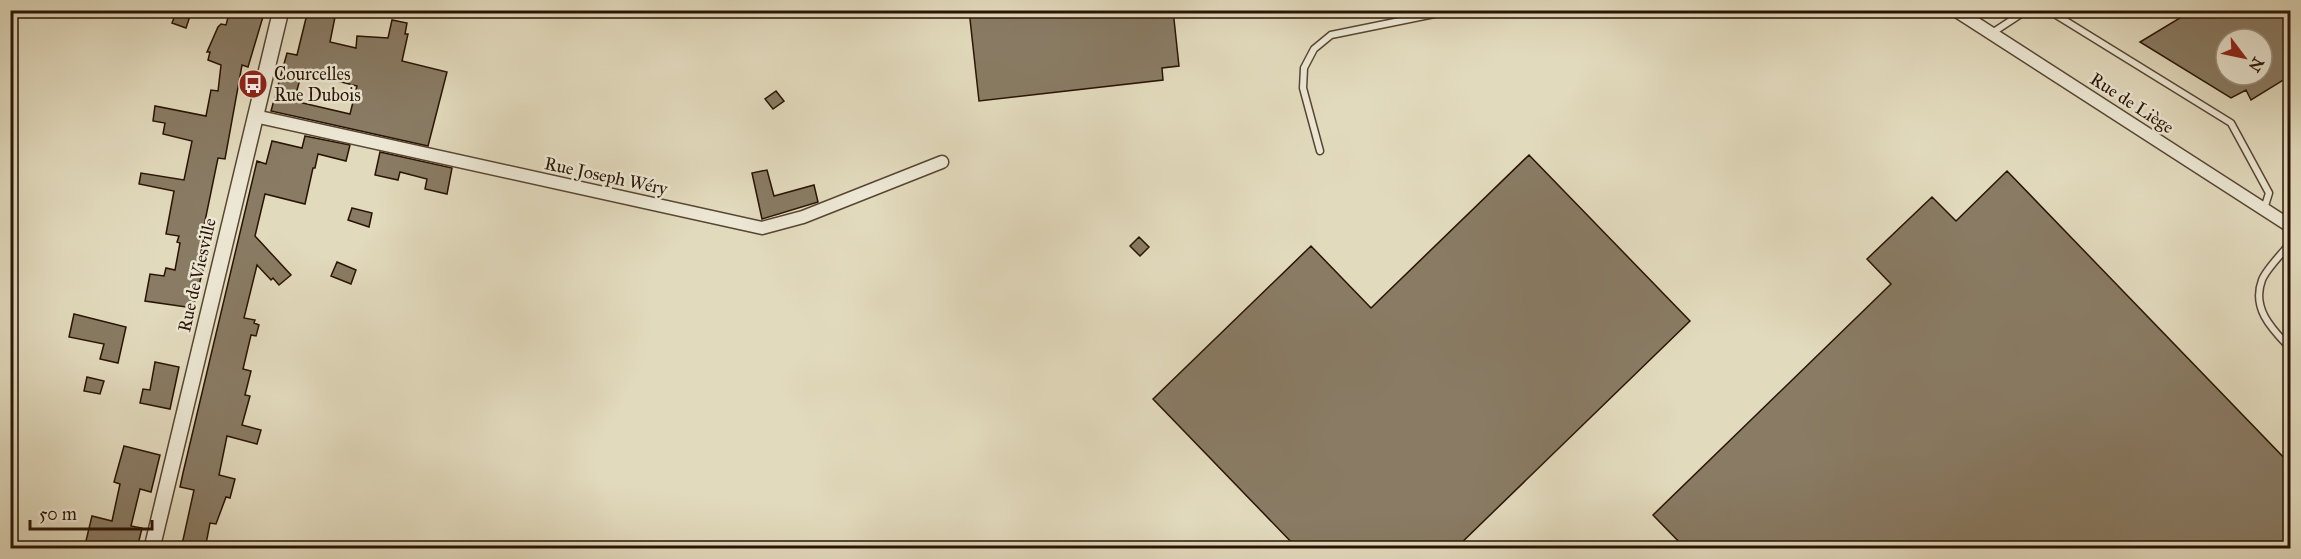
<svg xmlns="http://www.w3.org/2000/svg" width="2301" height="559" font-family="'IM FELL Great Primer',serif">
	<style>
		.building { fill: #897b64; stroke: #291404; stroke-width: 1.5; fill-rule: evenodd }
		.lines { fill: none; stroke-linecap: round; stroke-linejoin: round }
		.service-casing { stroke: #574632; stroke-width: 9 }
		.minor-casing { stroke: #574632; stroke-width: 15 }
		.tertiary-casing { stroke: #574632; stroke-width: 18 }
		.service { stroke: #ece7d4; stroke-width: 6 }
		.minor { stroke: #ece7d4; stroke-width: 12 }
		.tertiary { stroke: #ece7d4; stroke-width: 15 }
		.labels { text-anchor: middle; stroke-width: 5; stroke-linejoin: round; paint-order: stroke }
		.poi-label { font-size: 18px; fill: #291404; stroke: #ece7d4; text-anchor: start }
		.street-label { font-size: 18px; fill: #291404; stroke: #ece7d4 }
	</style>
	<rect width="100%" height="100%" fill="#e2dabd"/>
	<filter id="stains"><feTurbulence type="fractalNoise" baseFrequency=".00333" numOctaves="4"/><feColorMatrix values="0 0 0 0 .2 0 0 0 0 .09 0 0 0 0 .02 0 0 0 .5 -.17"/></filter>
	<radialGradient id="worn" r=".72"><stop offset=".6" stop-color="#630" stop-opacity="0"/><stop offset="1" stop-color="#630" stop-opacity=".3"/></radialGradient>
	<path class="building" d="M177,10H192L186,28L172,23Z
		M230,10H265L248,67L242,65L225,159L218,158L199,250L208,251L193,308L145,301L150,274L164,276L166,268L175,270L180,243L177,242L179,236L166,234L174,191L139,184L141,173L184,180L192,141L163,134L165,123L153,121L155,106L206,116L211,90L218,91L221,65L208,60L210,52H207L218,27L221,24L226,25Z
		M308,10L335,17L330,42L356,48L357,36L388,38L392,20L407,23L405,34H408L402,61L447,72L428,146L271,111L287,53L297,55ZM302,72L357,86L350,114L294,101Z
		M969,10H1173L1179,66L1162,68L1163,80L979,101Z
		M2193,10H2290V76L2251,100L2246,90L2231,98L2140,42ZM2226,39H2262V75H2226Z
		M776,91L784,101L773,109L765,99Z
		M305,136L350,145L346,161L318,154L315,168H313L305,204L265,194L255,236L291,275L279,285L273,278L271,280L257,265L244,318L255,320L254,323L259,325L256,336L251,335L243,369L251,371L245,395L250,396L242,425L261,430L257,444L227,436L219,475L235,479L230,498L226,497L216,524L210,523L205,549H181L194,490L180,487L183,473L257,161L266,164L272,141L302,148Z
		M380,152L452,168L447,194L425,189L427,179L400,172L398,180L375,175Z
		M1529,155L1690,321L1455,549H1298L1153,399L1311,246L1371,308Z
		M767,170L774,196L814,185L818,202L762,219L752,173Z
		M2007,171L2290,464V538L2279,549H1686L1653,515L1891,284L1867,259L1932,197L1956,221Z
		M352,208L372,213L369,227L348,220Z
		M1139,237L1149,247L1140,256L1130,246Z
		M337,262L356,270L351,284L331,276Z
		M74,314L126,327L118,363L100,359L104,344L69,337Z
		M155,362L179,367L170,409L140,403L143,389L150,390Z
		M87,377L104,381L100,394L84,391Z
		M124,446L160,455L151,492L140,489L131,526L142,528L137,549H99L85,545L92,516L112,521L120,484L114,482Z"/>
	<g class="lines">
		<g class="service-casing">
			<path id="service" d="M2048,10L2231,123L2269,193L2264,209
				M1992,33L2027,10
				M1320,151L1303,88L1304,68L1314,49L1331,35L1454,10
				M2290,243C2283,253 2266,269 2262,280C2251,309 2273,330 2290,348"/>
		</g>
		<g class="minor-casing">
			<path id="minor" d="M1955,10L2290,226
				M255,116L762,228L803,217L942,162"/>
		</g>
		<g class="tertiary-casing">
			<path id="tertiary" d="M152,548L281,10"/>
		</g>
		<use href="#service" class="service"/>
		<use href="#minor" class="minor"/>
		<use href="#tertiary" class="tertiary"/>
	</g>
	<defs>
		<g id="bus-disc" transform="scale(1.5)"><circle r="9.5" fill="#8f2418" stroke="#ece7d4"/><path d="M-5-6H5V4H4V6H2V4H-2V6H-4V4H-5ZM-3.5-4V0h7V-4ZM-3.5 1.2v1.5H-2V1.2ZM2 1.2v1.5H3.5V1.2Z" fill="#fff"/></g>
	</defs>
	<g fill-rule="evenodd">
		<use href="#bus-disc" x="253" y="84"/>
	</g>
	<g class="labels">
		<g class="poi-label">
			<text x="274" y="80">Courcelles<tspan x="274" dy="21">Rue Dubois</tspan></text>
		</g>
		<g class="street-label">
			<text transform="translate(2132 103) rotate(33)" y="6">Rue de Liège</text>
			<text transform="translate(606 176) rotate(12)" y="6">Rue Joseph Wéry</text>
			<text transform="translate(197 275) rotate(-77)" y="6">Rue de Viesville</text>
		</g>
	</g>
	<rect width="2301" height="559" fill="none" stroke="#e2dabd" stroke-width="36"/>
	<rect x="12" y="12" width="2277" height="535" fill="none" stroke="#291404" stroke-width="3"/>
	<rect x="18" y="18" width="2265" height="523" fill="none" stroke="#291404" stroke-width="1.5"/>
	<g transform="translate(2244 57) rotate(122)"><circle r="28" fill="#ece7d4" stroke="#9e9381" stroke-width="1.5"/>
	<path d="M0-4.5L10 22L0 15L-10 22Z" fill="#8f2418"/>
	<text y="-9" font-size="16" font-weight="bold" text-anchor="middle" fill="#291404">N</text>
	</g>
	<path d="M30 520v9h122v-9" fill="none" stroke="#291404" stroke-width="3"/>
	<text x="39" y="520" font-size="18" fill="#291404" stroke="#ece7d4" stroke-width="4.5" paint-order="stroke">50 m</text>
	<rect width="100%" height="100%" filter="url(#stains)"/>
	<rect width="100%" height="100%" fill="url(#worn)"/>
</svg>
